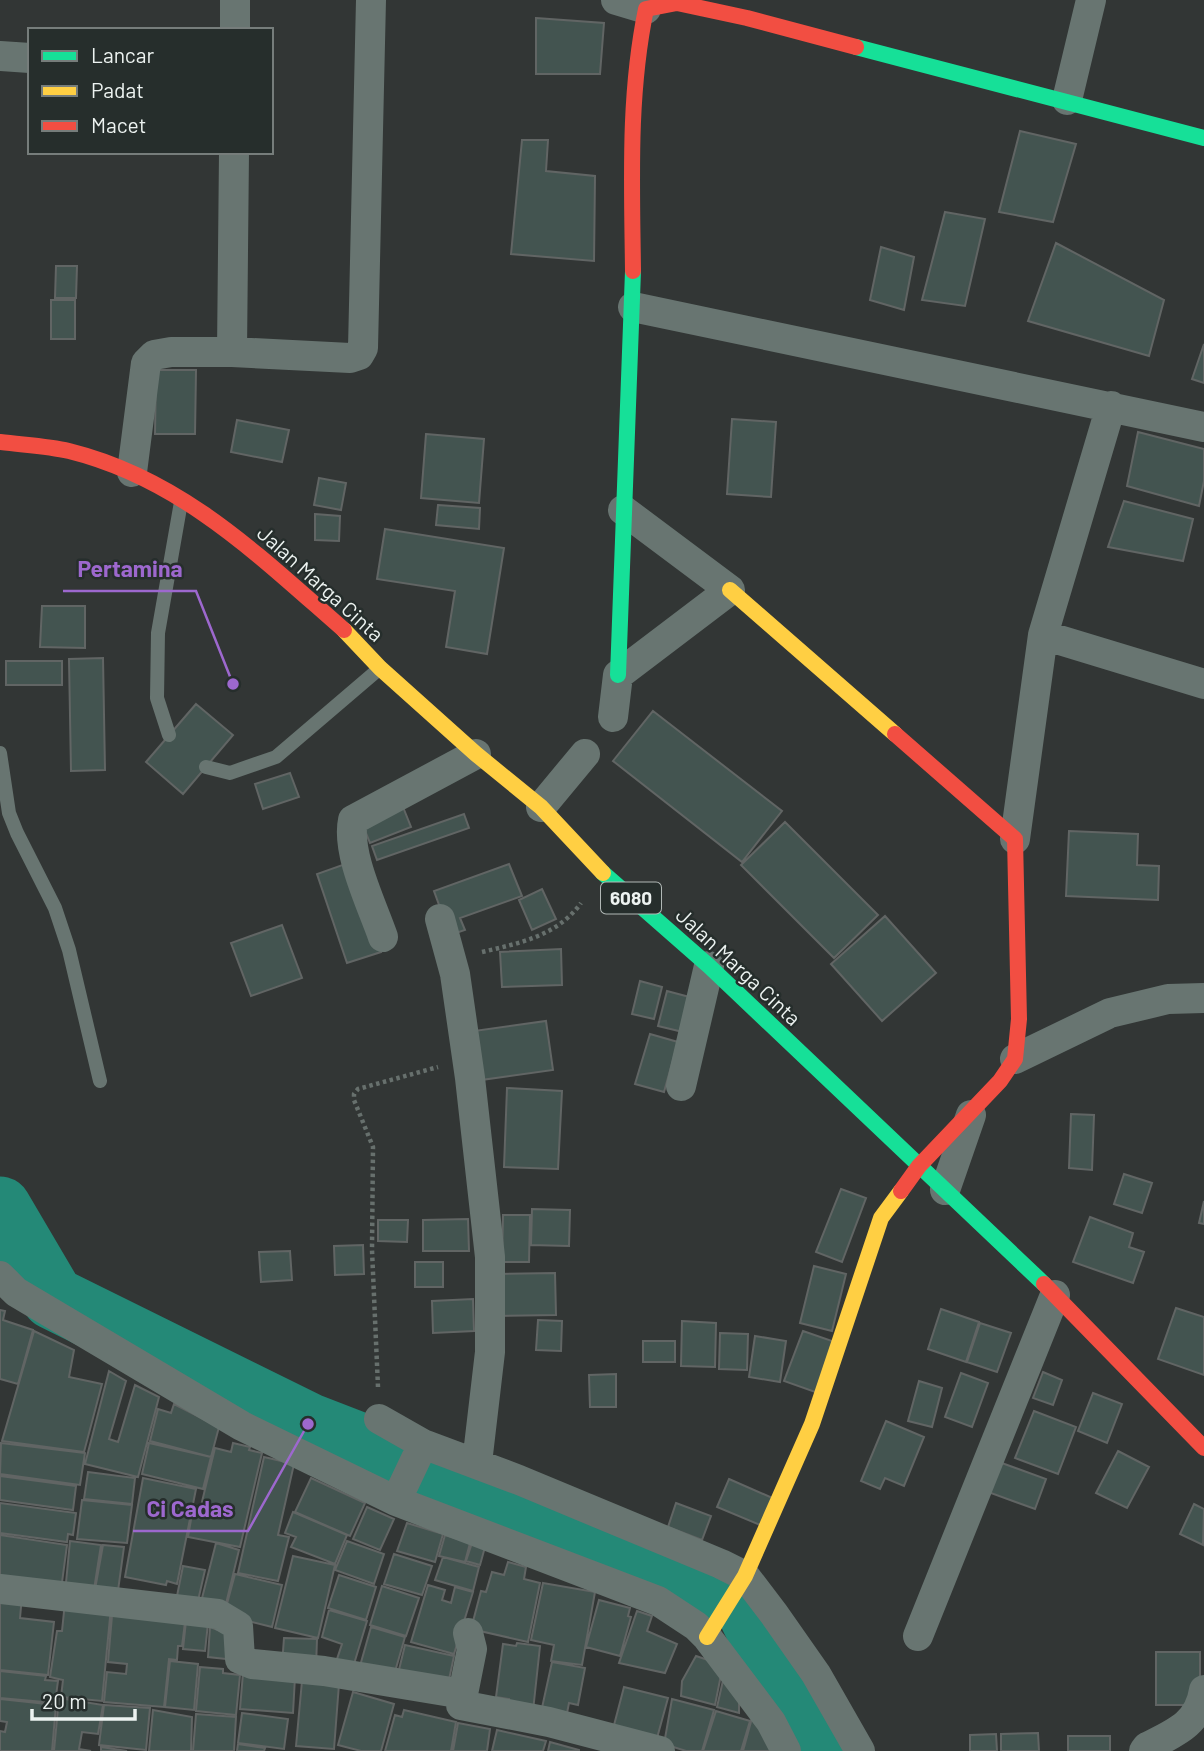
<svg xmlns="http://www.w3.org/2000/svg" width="1204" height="1751" font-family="Barlow,sans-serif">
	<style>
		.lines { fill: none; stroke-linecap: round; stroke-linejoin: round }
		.river { stroke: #248977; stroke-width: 63 }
		.building { fill: #435450; stroke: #616564; stroke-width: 2 }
		.path { stroke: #67706d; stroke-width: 4.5; stroke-dasharray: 3.5 3.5; stroke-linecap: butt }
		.lane { stroke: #687571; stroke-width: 14 }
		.street { stroke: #687571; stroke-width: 30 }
		.fast { stroke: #16e098; stroke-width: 16 }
		.slow { stroke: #ffcf43; stroke-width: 16 }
		.jam { stroke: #f24e42; stroke-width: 16 }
		.labels { text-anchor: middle; stroke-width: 5; stroke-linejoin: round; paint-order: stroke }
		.shield { fill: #262e2c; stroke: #b1b8b6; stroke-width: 2 }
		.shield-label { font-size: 19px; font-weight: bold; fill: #edf3f1 }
		.street-label { font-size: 21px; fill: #edf3f1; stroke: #262e2c }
		.leader { fill: none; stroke: #9d68ce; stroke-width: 2.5 }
		.callout-dot { fill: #9d68ce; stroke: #262e2c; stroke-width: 2.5 }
		.callout-label { font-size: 23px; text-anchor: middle; font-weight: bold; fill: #9d68ce; stroke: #262e2c; stroke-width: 5; stroke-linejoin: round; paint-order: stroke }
	</style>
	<rect width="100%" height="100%" fill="#323635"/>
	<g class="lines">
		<path class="river" d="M0,1208L53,1298L308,1424L576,1528L745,1604L816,1751"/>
	</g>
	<path class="building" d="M536,18L604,23L600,74H536Z
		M1020,131L1076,144L1053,222L999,212Z
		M522,140H548L546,171L595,176L594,261L511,254Z
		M945,212L985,219L965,306L922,300Z
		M1056,243L1164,300L1149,356L1028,321Z
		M881,247L914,257L904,310L870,300Z
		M56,266H77L76,298H55Z
		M51,300H75V339H51Z
		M1204,344V383L1192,379Z
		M156,370H196L195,434H155Z
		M732,419L776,422L771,497L727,494Z
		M237,420L289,430L282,462L231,452Z
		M1138,432L1204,449V481L1199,506L1127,486Z
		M426,434L484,439L479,503L421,498Z
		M319,478L346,483L341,510L314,505Z
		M1124,501L1193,519L1183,561L1108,547Z
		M438,505L480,508L479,529L436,525Z
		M315,514L340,516L339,541L315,540Z
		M385,529L504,548L487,654L446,647L455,591L377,579Z
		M42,606H85V648L40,647Z
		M103,658L105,770L71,771L69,659Z
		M6,661H62V685H6Z
		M196,704L233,735L183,794L146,762Z
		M653,711L782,811L742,862L613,761Z
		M290,773L299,797L263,809L255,784Z
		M403,807L411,827L370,843L362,823Z
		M464,814L469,828L377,860L372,846Z
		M785,822L878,915L834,958L741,865Z
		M1069,831L1138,834L1137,865L1159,866L1158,900L1066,896Z
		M351,862L381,952L347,963L317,874Z
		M509,864L522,896L460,918L465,930L450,935L434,891Z
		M542,889L556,919L532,930L519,900Z
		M885,916L936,973L882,1021L831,964Z
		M282,925L302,978L251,996L231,943Z
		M561,949L562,985L502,987L500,952Z
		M640,981L662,987L654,1019L632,1014Z
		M667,991L697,999L687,1033L658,1026Z
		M546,1021L553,1070L481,1080L474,1031Z
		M650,1034L678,1042L664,1092L635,1084Z
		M507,1088L562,1091L558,1169L504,1167Z
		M1071,1114L1094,1115L1092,1170L1069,1168Z
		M1124,1174L1152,1183L1142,1213L1114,1204Z
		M841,1189L866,1198L842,1262L816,1252Z
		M1204,1201V1224L1199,1223Z
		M532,1209L570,1210L569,1246L531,1245Z
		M503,1215H530L529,1262H502Z
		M1090,1217L1133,1233L1129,1247L1144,1252L1133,1283L1073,1262Z
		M468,1219L469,1251H423V1220Z
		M378,1220H408L407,1242L378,1241Z
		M363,1245L364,1274L335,1275L334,1246Z
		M290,1251L292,1280L261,1282L259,1252Z
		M415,1262H443V1287H415Z
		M814,1266L846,1274L832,1331L800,1323Z
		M555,1273L556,1315L496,1316V1274Z
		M473,1299L474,1331L433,1333L432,1301Z
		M1176,1308L1204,1317V1375L1158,1359Z
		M941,1309L979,1322L966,1362L928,1349Z
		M0,1310L5,1311L3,1320L33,1330L18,1384L0,1379Z
		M538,1320L562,1321L561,1351L536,1350Z
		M682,1321L716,1323L715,1367L681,1366Z
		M980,1323L1011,1333L997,1372L967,1362Z
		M34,1331L74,1350L69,1377L102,1384L84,1452L2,1441Z
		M803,1331L835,1342L818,1393L784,1381Z
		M720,1333L748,1334L747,1370L719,1369Z
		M755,1336L786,1341L780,1382L749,1377Z
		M643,1341H675V1362H643Z
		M109,1371L126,1381L109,1439L118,1442L135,1385L159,1397L138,1477L85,1464Z
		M1043,1372L1062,1380L1053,1405L1033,1398Z
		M961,1373L988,1383L972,1427L945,1417Z
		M616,1374V1407H590L589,1375Z
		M919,1381L942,1388L932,1427L908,1421Z
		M1093,1393L1122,1404L1107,1443L1078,1431Z
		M174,1404L219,1427L211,1457L150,1441L158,1409L171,1413Z
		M1034,1411L1076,1427L1058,1474L1015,1458Z
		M886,1421L924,1437L904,1486L885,1478L880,1489L861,1481Z
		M1,1443L85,1453L80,1485L0,1474Z
		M149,1443L211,1457L203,1489L142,1474Z
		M233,1443L250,1447L249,1450L262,1453L240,1547L188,1537L193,1508L200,1510L215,1448L231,1452Z
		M1118,1451L1149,1467L1127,1508L1096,1493Z
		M264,1457L294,1464L278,1535L289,1537L278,1581L238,1573Z
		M999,1462L1046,1479L1035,1509L988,1492Z
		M88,1472L135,1478L132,1504L84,1499Z
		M0,1476L76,1486L73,1510L0,1500Z
		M143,1478L196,1489L177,1584L167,1581L166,1585L125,1577Z
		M311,1478L365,1503L350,1536L295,1512Z
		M729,1479L777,1500L765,1527L717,1507Z
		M82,1500L132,1505L127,1543L77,1539Z
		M0,1503L76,1513L73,1535L68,1534L67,1542L0,1533Z
		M676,1503L711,1516L702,1540L668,1527Z
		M1194,1504L1204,1509L1203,1545L1180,1534Z
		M367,1507L394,1519L380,1550L353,1539Z
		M293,1512L347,1535L335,1564L291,1547L296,1537L285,1533Z
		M407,1523L443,1534L435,1562L397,1551Z
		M0,1535L67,1545L61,1590L0,1582Z
		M445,1535L470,1543L465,1562L439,1556Z
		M70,1541L101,1545L93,1596L65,1593Z
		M347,1541L384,1554L374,1584L335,1570Z
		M216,1543L239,1550L224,1612L200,1606Z
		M472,1543L485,1547L480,1565L466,1561Z
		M103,1545L124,1547L117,1598L94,1595Z
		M394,1554L432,1566L422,1595L384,1584Z
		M293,1556L335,1565L318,1638L275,1628Z
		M443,1557L479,1567L473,1591L435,1580Z
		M508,1562L526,1567L524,1579L540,1583L528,1642L471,1629L481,1591L486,1592L492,1572L504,1575Z
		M183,1566L205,1570L197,1605L176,1601Z
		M235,1574L282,1585L272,1627L224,1615Z
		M339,1575L376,1587L366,1620L328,1608Z
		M543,1583L595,1592L582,1665L551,1661L554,1645L531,1640Z
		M428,1585L445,1590L442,1600L451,1603L455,1587L473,1592L454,1654L411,1642Z
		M382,1586L419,1598L406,1636L370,1625Z
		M0,1594L22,1596L20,1618L54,1622L48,1675L0,1670Z
		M599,1600L630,1608L628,1616L631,1617L620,1656L586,1647Z
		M65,1602L111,1607L102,1701L61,1697L63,1680L50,1677L57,1631H62Z
		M329,1610L367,1621L351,1674L334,1668L342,1644L322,1637Z
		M637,1611L652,1616L647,1631L677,1644L665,1673L619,1663Z
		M187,1612L209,1614L205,1651L183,1649Z
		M186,1614L182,1646H178L177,1660L169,1659L164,1707L104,1702L107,1672L126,1674L127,1664L108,1662L112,1616Z
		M210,1627L236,1637L235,1660L208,1657Z
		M371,1627L405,1637L392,1682L358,1673Z
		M284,1638L317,1639L316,1667L282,1665Z
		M517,1643L540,1646L533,1711L508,1708L509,1699L496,1697L503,1644L516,1646Z
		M405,1645L454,1656L447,1689L397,1678Z
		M1156,1652H1200V1705H1156Z
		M696,1656L723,1665L715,1705L681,1696L682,1681Z
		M170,1661L198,1664L194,1710L165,1707Z
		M552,1662L585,1668L578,1705L569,1703L565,1723L540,1717Z
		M200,1667L223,1669V1673L240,1675L236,1715L196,1711Z
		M0,1671L46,1676L45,1680L58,1681L55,1703L0,1698Z
		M243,1673L295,1677L293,1713L240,1709Z
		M724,1676L739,1679V1713L717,1707Z
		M302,1681L339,1684L334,1749L296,1746Z
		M624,1687L668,1698L657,1738L613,1729Z
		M353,1692L394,1704L381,1751H361L338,1745Z
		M59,1698L103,1705L98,1734L82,1732L79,1749L91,1751H54Z
		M0,1699L56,1705L52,1751H0V1731L5,1732L7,1722L0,1721Z
		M672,1699L714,1710L702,1751H686L664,1744Z
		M104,1705L150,1708L146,1750L99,1745Z
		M153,1710L192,1717L191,1751H149Z
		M404,1710L456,1722L451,1751H385L395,1715L402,1717Z
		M716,1711L750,1721L741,1751H703Z
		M242,1713L288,1719L284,1749L238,1743Z
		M196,1714L236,1717L234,1751H193Z
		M752,1718L780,1751H743Z
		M458,1723L490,1729L487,1751H453Z
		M497,1730L546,1741L543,1751H492Z
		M1038,1733L1039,1751H1001V1734Z
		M996,1734L997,1751H970V1735Z
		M1068,1736H1110V1751H1068Z
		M550,1742L579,1750V1751H548Z
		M238,1744L265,1748L264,1751H237Z
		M101,1747L127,1751H101Z"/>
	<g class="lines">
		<path class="path" d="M482,952C520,943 557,936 581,903
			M378,1387L372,1250L373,1147L354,1100V1094L358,1089L438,1067"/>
		<path class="lane" d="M169,735L157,698L158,633L181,502
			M0,753L9,813L17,833L55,908L69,950L100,1081
			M206,767L230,773L276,757L379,669"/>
		<path class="street" d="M616,0L646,9
			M235,30V0
			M0,56L30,58
			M1067,100L1091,0
			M633,307L1204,427
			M232,352L234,152
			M1111,406L1043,635L1204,684
			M132,472L146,363L154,355L171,352H232L350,358L359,355L363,348L371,0
			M613,717L618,675L730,590L623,510
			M541,807L585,754
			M1015,839L1043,635
			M440,919L455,974L470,1078L490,1257V1352L477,1463
			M383,937C372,905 346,853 353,820L476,754
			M1015,1059L1110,1013L1168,999L1204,998
			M681,1086L709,966
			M945,1190L971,1115
			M0,1276L16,1292L242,1426L396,1501L658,1601L696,1626L707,1637L771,1722L786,1751
			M379,1419L423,1444L519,1480L721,1564L745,1576L774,1614L816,1674L860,1751
			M396,1501L423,1444
			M0,1589L218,1614L238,1626L240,1659L252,1664L324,1671L463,1694L461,1705L549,1722L660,1751
			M918,1636L1055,1295
			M463,1694L472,1649L468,1633
			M1144,1751L1147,1747C1175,1733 1199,1724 1204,1690"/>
		<path class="fast" d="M856,47L1204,138
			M618,675L633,271
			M603,873L709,966L1044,1284"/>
		<path class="slow" d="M730,590L895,734
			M344,630L380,668L476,754L541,807L603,873
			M707,1637L745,1576L812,1424L881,1218L901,1191"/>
		<path class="jam" d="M633,271C632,183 628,96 646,9L677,3L747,18L856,47
			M0,442C23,445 47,446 69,451C182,479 259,556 344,630
			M895,734L1015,839L1019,1019L1015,1059L1000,1081L919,1166L901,1191
			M1044,1284L1204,1448"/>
	</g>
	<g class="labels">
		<rect class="shield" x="601" y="882.5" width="60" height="31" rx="5"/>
		<g class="shield-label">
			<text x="631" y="905">6080</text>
		</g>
		<g class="street-label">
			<text transform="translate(320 584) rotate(42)" y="7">Jalan Marga Cinta</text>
			<text transform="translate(738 967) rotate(43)" y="7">Jalan Marga Cinta</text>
		</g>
	</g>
	<path class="leader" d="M233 684L196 591H63M308 1424L248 1531H133"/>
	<g class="callout-dot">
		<circle cx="233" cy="684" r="7"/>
		<circle cx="308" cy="1424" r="7"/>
	</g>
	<g class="callout-label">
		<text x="130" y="577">Pertamina</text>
		<text x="190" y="1517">Ci Cadas</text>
	</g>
	<rect x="28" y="28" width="245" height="126" fill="#262e2c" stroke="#767d7b" stroke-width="2"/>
	<rect x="42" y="51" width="35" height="10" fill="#16e098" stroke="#767d7b" stroke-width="2"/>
	<text x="91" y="63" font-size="21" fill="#edf3f1">Lancar</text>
	<rect x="42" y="86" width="35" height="10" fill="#ffcf43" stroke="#767d7b" stroke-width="2"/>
	<text x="91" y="98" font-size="21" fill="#edf3f1">Padat</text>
	<rect x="42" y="121" width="35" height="10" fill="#f24e42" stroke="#767d7b" stroke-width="2"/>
	<text x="91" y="133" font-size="21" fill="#edf3f1">Macet</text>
	<path d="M32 1709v10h103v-10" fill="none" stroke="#edf3f1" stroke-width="3.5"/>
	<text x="42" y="1709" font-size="21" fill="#edf3f1" stroke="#262e2c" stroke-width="5" paint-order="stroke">20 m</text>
</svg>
